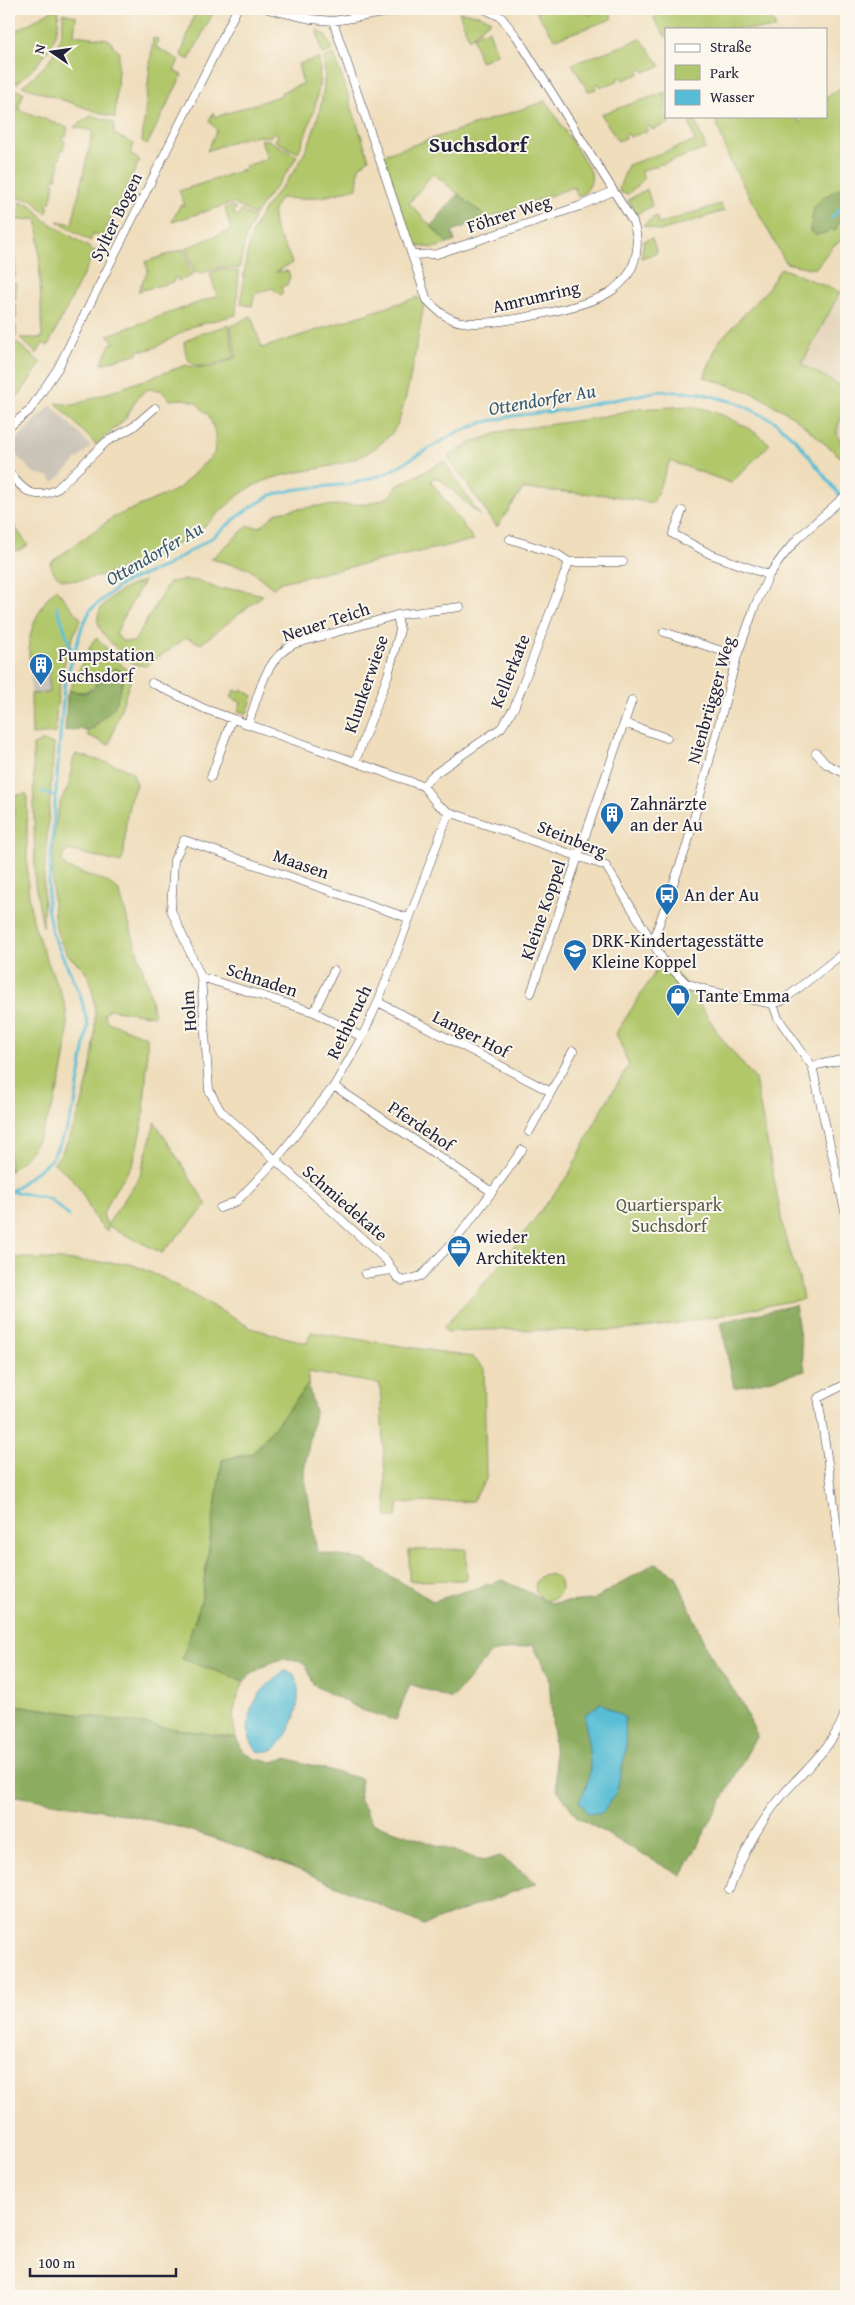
<svg xmlns="http://www.w3.org/2000/svg" width="855" height="2305" font-family="'Gentium Book Plus',serif">
	<style>
		.built { fill: #e2d1b5 }
		.industrial { fill: #cac3b8 }
		.green { fill: #b1c76b; stroke: #6a7453 }
		.forest { fill: #8cac5f; stroke: #57674d }
		.water { fill: #57bdd5; stroke: #3c7088 }
		.lines { fill: none; stroke-linecap: round; stroke-linejoin: round }
		.stream { stroke: #57bdd5; stroke-width: 3 }
		.street-casing { stroke: #413e4e; stroke-width: 9 }
		.street { stroke: #fff; stroke-width: 8 }
		.labels { text-anchor: middle; stroke-width: 4; stroke-linejoin: round; paint-order: stroke }
		.street-label { font-size: 18px; fill: #22223b; stroke: #fbf7ec }
		.poi-label { font-size: 18px; fill: #22223b; stroke: #fbf7ec; text-anchor: start }
		.park-label { font-size: 18px; fill: #545c4c; stroke: #fbf7ec }
		.water-label { font-size: 19px; font-style: italic; fill: #355871; stroke: #fbf7ec }
		.district-label { font-size: 22px; font-weight: bold; fill: #22223b; stroke: #fbf7ec }
	</style>
	<rect width="100%" height="100%" fill="#fbf7ec"/>
	<filter id="ink" filterUnits="userSpaceOnUse"><feTurbulence type="fractalNoise" baseFrequency=".02" numOctaves="2"/><feDisplacementMap in="SourceGraphic" scale="10" xChannelSelector="R" yChannelSelector="G"/><feConvolveMatrix kernelMatrix="1 2 1 2 8 2 1 2 1" color-interpolation-filters="sRGB"/></filter>
	<filter id="wash" filterUnits="userSpaceOnUse"><feTurbulence type="fractalNoise" baseFrequency=".0096" numOctaves="4" result="noise"/><feDisplacementMap in="SourceGraphic" scale="20" xChannelSelector="R" yChannelSelector="G"/><feGaussianBlur stdDeviation="1.12" result="paint"/><feColorMatrix in="noise" values="0 0 0 0 0 0 0 0 0 0 0 0 0 0 0 0 0 1.4 0 .05"/><feComposite in="paint" operator="in"/></filter>
	<g filter="url(#wash)">
		<rect width="100%" height="100%" fill="#efddbb"/>
		<path class="built" d="M846,280V389L802,364Z
			M846,409V456L836,434L838,425Z"/>
		<path class="industrial" d="M51,405L91,446L54,482L48,476L34,473L9,448Z
			M49,672V693L31,694V673Z"/>
		<path class="green" d="M54,9H58C63,40 38,66 16,84L9,79V35Z
			M196,9H215L189,60L181,55Z
			M547,9H587L589,15L599,11V9H609L612,19L555,39L536,12Z
			M661,9H770L776,29H666V38L654,19Z
			M459,12L480,15L491,20L469,39Z
			M63,13L76,16L74,35L108,39L119,52L115,118L22,86C50,64 63,49 63,13Z
			M317,30L325,35L333,50L322,55Z
			M489,30L497,54L480,62L473,36Z
			M153,38L158,39L156,47L179,60L174,71L182,75L147,145L142,141Z
			M641,39L661,66L644,72L643,69L639,70V74L623,80L621,77L617,78L618,81L601,87L599,84L595,85L596,89L588,91L572,64Z
			M334,54L369,159L359,167L357,188L327,196L302,199L280,198C262,226 284,237 292,263L276,272L288,271L290,277L287,285L281,287L283,293L281,295L272,288L255,294L252,306L241,304C244,276 245,248 257,222C266,203 282,188 295,170C314,141 328,92 324,58Z
			M319,58C323,91 311,122 298,153L275,141L278,135L273,132L270,137C248,133 227,144 207,151L217,130L209,121L213,112L215,117L222,115L282,95L281,92L303,84L298,64Z
			M846,84V185L814,208L810,230L830,228L846,217V237L832,247L815,269L786,263L731,163L714,116H797L800,123L807,116H826V98Z
			M16,90L24,92L18,109L68,128L66,137L63,136L62,139L65,141L63,150H61L60,159H58L57,162L60,163L56,179L53,178L52,182L55,183L50,203H47L46,206L49,207L46,214L32,199L9,197V96Z
			M666,92V116H687L676,121L675,118L668,120L669,123L652,130L650,126L647,127L648,131L630,137L629,134L625,135L626,138L618,141L601,114Z
			M546,101L591,172C593,183 588,192 578,197L574,187L487,218L433,173L409,203L448,244L433,248L418,246L409,236L383,155Z
			M92,115L114,123V134L134,144L130,154L140,160L102,237L94,233L90,241L57,221L72,224L93,131L74,127Z
			M695,120L706,149L641,171L644,179L628,194L621,193L619,188L628,165L695,141L689,122Z
			M261,139L268,140L297,156C286,177 268,194 255,215L232,203L172,222L180,205H185L179,191L246,169L245,166L267,159Z
			M647,189L652,206L637,214L628,200Z
			M20,202L30,204L46,221L95,251L48,346L43,343L37,354L20,338H42L38,221L37,219L18,220Z
			M720,204L724,211L660,231L643,225L656,216L659,224Z
			M232,206L236,208L233,213L238,216L241,211L254,217L245,240L239,269L221,267L199,274L198,272L194,273L186,248L231,230L225,208Z
			M9,222H14V231H11V235L14,236V253L11,254V259L15,258V278L11,279L12,283H16V292L9,293Z
			M652,238L657,253L641,258L644,241Z
			M184,249L192,276L178,281L177,278L173,279L174,282L138,291L148,270L145,262Z
			M781,268L840,292L802,364L846,389V409L838,425L837,434L846,456V462L794,417L753,393L704,377L719,341L766,291Z
			M221,269L239,272L236,315L193,326L156,347L143,351L142,349L138,351L139,353L101,364L111,343H115L108,335L217,296L210,273Z
			M16,295V299H12V303L16,304V319L13,320V324L16,325V337L9,330V296Z
			M418,297L424,305C419,329 406,418 392,433C352,477 302,462 253,486C232,497 216,518 197,532C177,547 78,595 57,576C53,573 52,567 50,563L112,518L178,489L214,454L216,435L209,416L195,402L184,399L170,400L161,390L148,389L138,397L125,419L96,445L56,403L74,405L186,365C206,371 218,366 236,357L231,326L251,316L262,348Z
			M229,325L234,357C211,366 186,378 184,342L198,334Z
			M9,336L41,363L22,391L9,406Z
			M690,406C720,411 746,424 770,444L731,483L670,461L653,503L607,495L523,489L497,527L448,457L468,444L503,431L596,418L635,409Z
			M444,461L480,516L439,478H432L431,482L474,540L281,582L273,588L249,569L211,559L248,526L260,527L278,512L317,506L368,504L389,497L397,486Z
			M9,519L28,545L20,550L9,551Z
			M185,580L200,581L218,589H236L263,595L201,644L186,638L146,666L133,664C123,654 108,642 101,630C86,606 126,586 144,581L125,614L116,634L122,641L134,642L169,582Z
			M56,589L81,619C64,653 55,695 56,733L32,735L31,694L49,693V672L31,673C30,662 28,651 29,641C32,624 43,600 56,589Z
			M97,638L132,676L109,745L87,735L115,706L116,697L123,682L98,680C91,694 83,692 69,691L93,641Z
			M242,689L253,696L247,714L238,711L241,702L231,698L234,690L240,692Z
			M43,741L54,744L44,879L43,927L35,884L33,745Z
			M76,754L119,766L133,773L136,785L130,800L126,821L124,853L121,863L69,850L63,855L62,862L67,868L106,881L119,891L150,993L154,1016L109,1009L104,1015L108,1022L147,1037V1064L143,1121L133,1164L115,1190L103,1214L107,1225L140,1176L155,1122L207,1205L162,1253L108,1226L107,1232C92,1219 89,1204 79,1188C73,1178 63,1171 54,1163C84,1127 110,1014 85,971C83,966 75,963 71,958C65,952 58,937 56,928C50,906 52,821 61,800C64,794 68,789 69,783C72,772 70,764 76,754Z
			M27,794C28,834 24,876 32,916C37,938 47,959 55,980C59,988 63,997 65,1005C74,1048 55,1114 31,1151C25,1158 16,1166 9,1172V913L15,795Z
			M663,960L686,983L722,1039L755,1079L785,1237L799,1278L803,1299C741,1309 681,1327 619,1330C562,1332 504,1327 447,1332L444,1327L496,1270L569,1174L602,1109L629,1065L616,1033Z
			M9,1257L131,1264L163,1278L251,1328L307,1343L311,1332L473,1357L484,1368L486,1479L473,1501L399,1503L396,1517H387L380,1384L308,1372V1385L253,1453L222,1460L201,1602L182,1659L244,1681C235,1703 230,1714 236,1738L9,1704Z
			M466,1549L467,1580L409,1581V1550Z
			M535 1587a13 13 0 1 1 26 0a13 13 0 1 1-26 0Z"/>
		<path class="forest" d="M846,185V217L839,222L835,231L830,229L826,233L816,235L810,231L814,208L824,197Z
			M458,194L487,218L452,231L455,241L448,244L431,226Z
			M115,668L121,671L124,677L115,706L88,732L80,729L65,731L67,695L69,691L85,693L94,689L98,680Z
			M795,1305L805,1371L734,1388L721,1322Z
			M308,1385L315,1412L304,1471L317,1552L364,1560L433,1601L503,1580L551,1603L593,1600L655,1563L676,1576L707,1650L738,1697L757,1735L681,1876L577,1817L557,1789L549,1677L533,1645L491,1653L452,1699L410,1684L396,1720L364,1711L313,1685C311,1677 309,1668 302,1663C284,1651 256,1669 244,1681L182,1659L201,1602L222,1460L253,1453Z
			M9,1704L236,1738L244,1752L255,1759L273,1762L286,1758L361,1779L359,1799L372,1823L483,1861L500,1856L537,1883L424,1925C348,1891 272,1855 192,1831C132,1813 70,1805 9,1795Z"/>
		<path class="water" d="M287,1671L294,1674C305,1699 293,1732 274,1750L258,1752C238,1730 251,1699 271,1682C276,1678 280,1672 287,1671Z
			M601,1703L625,1718L626,1751L616,1793L604,1811L599,1814L588,1813L579,1801C599,1767 586,1751 585,1715Z"/>
		<g class="lines">
			<path class="stream" d="M831,218L846,203
				M57,607L72,651
				M42,792L55,796
				M11,1191L50,1199L69,1216
				M9,1193L51,1160L66,1131L75,1104L88,1025L80,994L52,933L47,907L64,686L82,627L91,609L123,583L166,566L213,537L245,511L271,495L298,489L351,484L385,474L452,435L481,423L513,416L564,410L659,391L700,393L738,403L774,421L796,440L846,503"/>
		</g>
	</g>
	<g filter="url(#ink)">
		<g class="lines">
			<g class="street-casing">
				<path id="street" d="M268,9L311,19L333,21L409,9
					M333,21L427,300C437,310 447,320 462,322C491,327 585,308 610,292C616,288 626,279 629,273C639,256 639,240 633,222L517,37L501,17L484,9
					M413,255L437,254L580,206L613,191
					M9,427L29,411L58,368L237,9
					M9,472C23,491 34,501 57,489L106,442L133,427L155,408
					M682,511L673,534L710,554L769,575
					M569,562H623
					M664,632L737,656
					M152,683L205,709L423,786L437,804L449,812L606,866L663,960L686,983L713,992L773,1004L782,1001L846,951
					M624,723L667,738
					M248,724C259,695 264,659 294,644L397,615L460,607
					M816,753L826,764L846,774
					M355,762L388,675L400,630L397,615
					M211,777L232,719
					M423,786L433,775L501,728L514,708L569,562L557,554L510,539
					M408,918L184,840L174,860L171,910L201,977L209,1090L220,1110L386,1260L397,1277L403,1281L421,1276L458,1237L492,1192
					M653,941L687,845L737,656L755,606L769,575L782,557L798,538L846,495
					M201,977L314,1012L362,1037
					M531,993L632,700
					M378,1002L551,1092L573,1051
					M773,1004L778,1018L812,1066L846,1215
					M314,1012L334,970
					M812,1066L846,1059
					M334,1086L492,1192L522,1150
					M529,1132L551,1092
					M220,1208L237,1201L275,1161L334,1086L362,1037L378,1002L449,812
					M365,1274L392,1270
					M846,1384L818,1398C830,1474 842,1550 846,1627
					M729,1890C742,1855 757,1826 781,1797C803,1770 837,1745 846,1709"/>
			</g>
			<use href="#street" class="street"/>
		</g>
	</g>
	<defs>
		<g id="building-pin" transform="scale(1.25)"><path d="M0 17L-7.5 6A9.5 9.5 0 1 1 7.5 6Z" fill="#1f6fb2" stroke="#fbf7ec"/><path d="M-4-6H4V6H1V3H-1V6H-4ZM-2.5-4.3h1.7v1.8h-1.7ZM.8-4.3h1.7v1.8H.8ZM-2.5-1h1.7V.8h-1.7ZM.8-1h1.7V.8H.8Z" fill="#fff"/></g>
		<g id="bus-pin" transform="scale(1.25)"><path d="M0 17L-7.5 6A9.5 9.5 0 1 1 7.5 6Z" fill="#1f6fb2" stroke="#fbf7ec"/><path d="M-5-6H5V4H4V6H2V4H-2V6H-4V4H-5ZM-3.5-4V0h7V-4ZM-3.5 1.2v1.5H-2V1.2ZM2 1.2v1.5H3.5V1.2Z" fill="#fff"/></g>
		<g id="school-pin" transform="scale(1.25)"><path d="M0 17L-7.5 6A9.5 9.5 0 1 1 7.5 6Z" fill="#1f6fb2" stroke="#fbf7ec"/><path d="M0-5L7-2L0 1L-7-2ZM-4 1L0 2.5L4 1V4Q0 6-4 4Z" fill="#fff"/></g>
		<g id="shop-pin" transform="scale(1.25)"><path d="M0 17L-7.5 6A9.5 9.5 0 1 1 7.5 6Z" fill="#1f6fb2" stroke="#fbf7ec"/><path d="M-5-2.5h2.3a2.7 3.5 0 0 1 5.4 0H5L5.5 6h-11ZM-1.5-2.5h3a1.5 2.3 0 0 0-3 0Z" fill="#fff"/></g>
		<g id="office-pin" transform="scale(1.25)"><path d="M0 17L-7.5 6A9.5 9.5 0 1 1 7.5 6Z" fill="#1f6fb2" stroke="#fbf7ec"/><path d="M-6-3h4V-5.5h4V-3h4V5H-6ZM-1-4.5V-3h2v-1.5ZM-6 0V1H6V0Z" fill="#fff"/></g>
	</defs>
	<g fill-rule="evenodd">
		<use href="#building-pin" x="41" y="665"/>
		<use href="#building-pin" x="612" y="814"/>
		<use href="#bus-pin" x="667" y="895"/>
		<use href="#school-pin" x="575" y="951"/>
		<use href="#shop-pin" x="678" y="996"/>
		<use href="#office-pin" x="459" y="1247"/>
	</g>
	<g class="labels">
		<g class="street-label">
			<text transform="translate(509 214) rotate(-18)" y="6">Föhrer Weg</text>
			<text transform="translate(116 217) rotate(-64)" y="6">Sylter Bogen</text>
			<text transform="translate(536 297) rotate(-13)" y="6">Amrumring</text>
			<text transform="translate(326 622) rotate(-18)" y="6">Neuer Teich</text>
			<text transform="translate(510 671) rotate(-68)" y="6">Kellerkate</text>
			<text transform="translate(366 684) rotate(-71)" y="6">Klunkerwiese</text>
			<text transform="translate(711 700) rotate(-74)" y="6">Nienbrügger Weg</text>
			<text transform="translate(572 839) rotate(22)" y="6">Steinberg</text>
			<text transform="translate(301 864) rotate(19)" y="6">Maasen</text>
			<text transform="translate(543 910) rotate(-71)" y="6">Kleine Koppel</text>
			<text transform="translate(262 980) rotate(18)" y="6">Schnaden</text>
			<text transform="translate(189 1011) rotate(-94)" y="6">Holm</text>
			<text transform="translate(349 1022) rotate(-64)" y="6">Rethbruch</text>
			<text transform="translate(471 1034) rotate(27)" y="6">Langer Hof</text>
			<text transform="translate(421 1126) rotate(34)" y="6">Pferdehof</text>
			<text transform="translate(345 1203) rotate(41)" y="6">Schmiedekate</text>
		</g>
		<g class="poi-label">
			<text x="58" y="661">Pumpstation<tspan x="58" dy="21">Suchsdorf</tspan></text>
			<text x="630" y="810">Zahnärzte<tspan x="630" dy="21">an der Au</tspan></text>
			<text x="684" y="901">An der Au</text>
			<text x="592" y="947">DRK-Kindertagesstätte<tspan x="592" dy="21">Kleine Koppel</tspan></text>
			<text x="696" y="1002">Tante Emma</text>
			<text x="476" y="1243">wieder<tspan x="476" dy="21">Architekten</tspan></text>
		</g>
		<g class="park-label">
			<text x="669" y="1211">Quartierspark<tspan x="669" dy="21">Suchsdorf</tspan></text>
		</g>
		<g class="water-label">
			<text transform="translate(542 399) rotate(-10)" y="7">Ottendorfer Au</text>
			<text transform="translate(154 553) rotate(-30)" y="7">Ottendorfer Au</text>
		</g>
		<g class="district-label">
			<text x="478" y="152">Suchsdorf</text>
		</g>
	</g>
	<rect width="855" height="2305" fill="none" stroke="#fbf7ec" stroke-width="30"/>
	<rect x="665" y="28" width="162" height="90" fill="#fbf7ec" stroke="#a4a2a5"/>
	<rect x="675" y="44" width="25" height="8" fill="#ffffff" stroke="#a4a2a5"/>
	<text x="710" y="52" font-size="15" fill="#22223b">Straße</text>
	<rect x="675" y="65" width="25" height="15" fill="#b1c76b" stroke="#a4a2a5"/>
	<text x="710" y="78" font-size="15" fill="#22223b">Park</text>
	<rect x="675" y="90" width="25" height="15" fill="#57bdd5" stroke="#a4a2a5"/>
	<text x="710" y="102" font-size="15" fill="#22223b">Wasser</text>
	<g transform="translate(52 52) rotate(283)" stroke="#fbf7ec" stroke-width="4" paint-order="stroke">
	<path d="M0-4L9 19L0 12L-9 19Z" fill="#22223b"/>
	<text y="-8" font-size="14" font-weight="bold" text-anchor="middle" fill="#22223b">N</text>
	</g>
	<path d="M30 2268v8h146v-8" fill="none" stroke="#22223b" stroke-width="2.5"/>
	<text x="38" y="2268" font-size="15" fill="#22223b" stroke="#fbf7ec" stroke-width="4" paint-order="stroke">100 m</text>
</svg>
